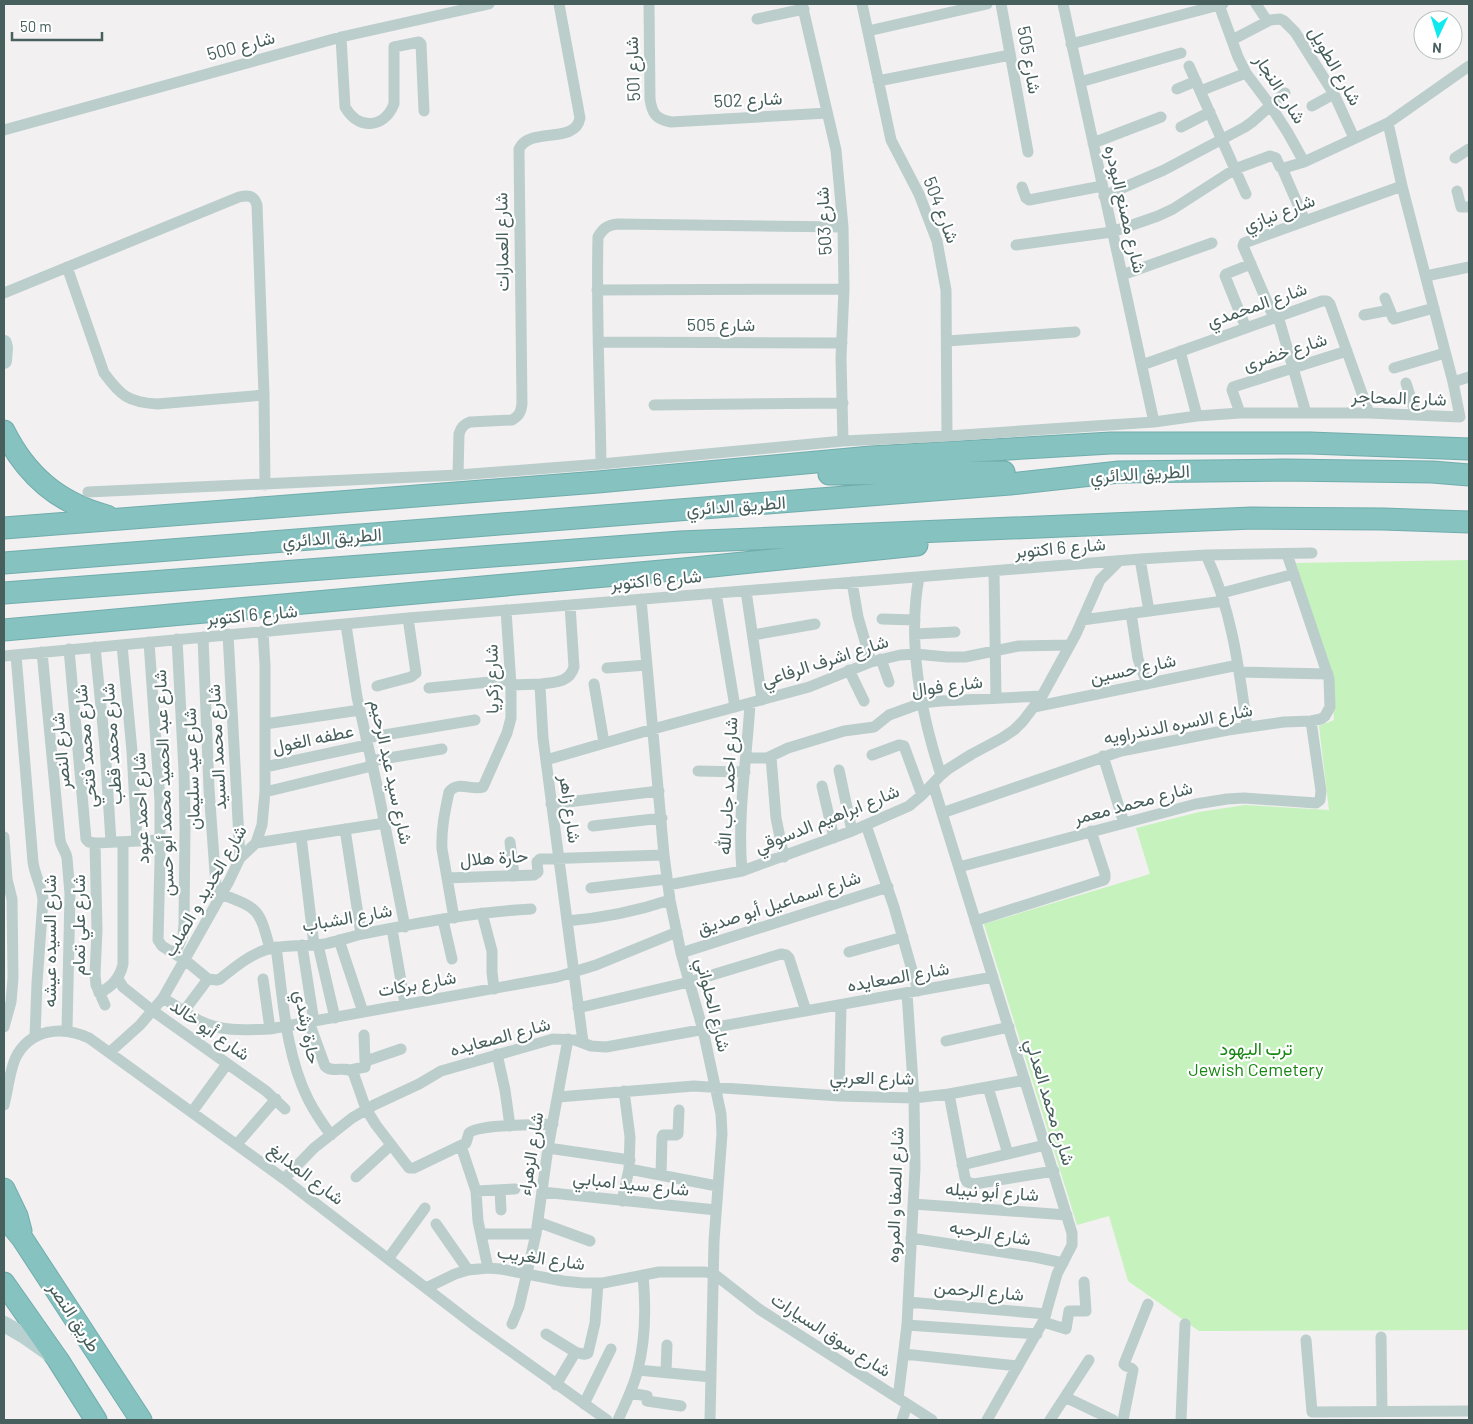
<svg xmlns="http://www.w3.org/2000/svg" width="1473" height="1424" font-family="Barlow,Vazirmatn,sans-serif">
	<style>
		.green { fill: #c5f2bd }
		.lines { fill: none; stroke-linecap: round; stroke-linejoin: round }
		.highway-casing { stroke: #70adac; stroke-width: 23 }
		.street { stroke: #bbcecc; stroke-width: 11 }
		.secondary { stroke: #b8d0cf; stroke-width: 16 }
		.highway { stroke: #85c2c0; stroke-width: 21 }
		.labels { text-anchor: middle; stroke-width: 4.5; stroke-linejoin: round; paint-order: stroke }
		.street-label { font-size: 18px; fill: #475f5d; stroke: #fff }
		.park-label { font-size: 18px; fill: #178612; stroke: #fff }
	</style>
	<rect width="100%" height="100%" fill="#f3f0f1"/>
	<path class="green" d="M1469,560V1330L1199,1331L1128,1281L1109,1216L1077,1225L984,924L1150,874L1136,828L1199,812L1245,805L1329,810L1319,726L1334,720L1331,675L1324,655L1296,563Z"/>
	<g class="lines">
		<g class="highway-casing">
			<path id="highway" d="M4,431C26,475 58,503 107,516
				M829,474L1004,472
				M4,528L598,482L871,457L1111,443H1310L1469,449
				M4,563L1010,484L1119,472L1284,470L1432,472L1469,475
				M4,593L680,542L1252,518L1383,519L1469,522
				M4,630L684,569L917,545
				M4,1189L17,1216L21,1231
				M4,1216L22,1238L141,1420
				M4,1283L58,1360L96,1420"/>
		</g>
		<path class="street" d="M649,4L650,99C652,114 656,119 671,122L827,113
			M802,4L836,150L843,227L844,289L841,358L843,441
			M862,4L891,140L919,194L937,241L946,290L947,436
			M1001,4L1028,152
			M1063,4L1154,422
			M1256,4L1266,19L1270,20L1280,19L1284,21L1295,32L1334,94L1354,138
			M1219,5L1238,57L1246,73L1270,105L1288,133L1304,162
			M757,19L804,9
			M868,31L987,4
			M341,37L345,107C358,130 384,129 394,104V47L419,42L421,44L424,111
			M1232,40L1270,20
			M1071,44L1223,4
			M1189,66L1246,194
			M878,81L1010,55
			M1080,82L1181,53
			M1177,89L1196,81
			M1200,91L1246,73
			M1312,106L1334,94
			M1181,127L1210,112
			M4,130L341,37L489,4
			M1093,143L1161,117
			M1455,158L1469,149
			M1282,168L1305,221
			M1022,187L1026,198L1029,200L1102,186
			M1457,191L1461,207H1469
			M1104,196L1164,170L1245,127L1252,122L1285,93
			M1016,245L1112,232L1158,216L1173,209L1235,169L1270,156L1276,158L1280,167L1284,168L1304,162L1388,123L1469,66
			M67,267L104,373C121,396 128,402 157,404L264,395
			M1122,275L1212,243
			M1426,276L1469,267
			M597,290L844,289
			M4,293L239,197C248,195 254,195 257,205L264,395L265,485
			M1385,298L1393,318L1394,319L1434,308
			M1364,315L1390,310
			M1278,316L1306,413
			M1274,318L1243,246L1244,243L1402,186
			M1246,328L1225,276L1226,274L1251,264
			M947,341L1075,332
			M599,342L842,343
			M1180,351L1197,416
			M1142,365L1322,301H1327L1330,304L1369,413
			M1394,368L1445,353
			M1453,382L1469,377
			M1406,383L1416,415
			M654,405L843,403
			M1240,413L1232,390L1233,387L1347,351
			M601,464C600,389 596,313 598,237C603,228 608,225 618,224L843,227
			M458,475L459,434C461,427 464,424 470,422L512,420C519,416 521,412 522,404L519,149C530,126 575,145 580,118L559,4
			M88,492L458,475L601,464L843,441L947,436L1154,422L1197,416L1240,413H1369L1460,417L1453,382L1402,186L1388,123
			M1206,555C1232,610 1239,668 1247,727
			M1140,559L1149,611
			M994,571L996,698
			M919,577C907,643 920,711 941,775
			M852,582L858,617L871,662
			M746,591L762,700
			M716,593L735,707
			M1222,593L1294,574
			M641,599L664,855L670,900L681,953L703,1030L721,1114L722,1134L714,1241L710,1420
			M570,605L574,667C569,683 555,682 541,684L540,686L543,738L583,1042
			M1131,613L1138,659L1147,684
			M882,619L915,620
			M1082,620L1224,601
			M346,625L357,697L378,790L405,927
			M228,634L240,858
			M915,634L955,632
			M753,635L815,624
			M203,637L209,789L217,900
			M149,642L160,801V860L158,940L162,946L185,960L208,979L217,980L220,979C235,967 248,956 265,950C286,943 305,947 325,944C338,941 350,937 362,934C418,923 474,912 531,909
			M122,645L132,751L137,841
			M95,647L105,747L111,842
			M69,649L86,839L89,842L95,843L160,840
			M42,652L60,840C61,847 66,851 67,858L70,894L67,1030
			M16,655L33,862C35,876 42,887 43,900L37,983L35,1037
			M4,656L408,618L1140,559L1206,555L1312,553
			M881,659L889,682
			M607,668L647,665
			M849,670L864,701
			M1240,672L1328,674
			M594,684L604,743
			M511,685L541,684
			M377,686L411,677L416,673L408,618
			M429,688L511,680
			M1034,707L1238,665
			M265,724L360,710
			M366,738L475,720
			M872,755L899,745L904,746L922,795
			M1103,756L1124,823
			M771,757L776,818L784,857
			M747,758H767L788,748L844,731L874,727L889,715L922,703L941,701L1042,696
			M546,760L653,729L809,687L871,662L900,655L916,654L947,657H965L1019,646L1069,645
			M371,761L442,749
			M265,767L367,745
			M839,770L852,831
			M698,771L745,772
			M933,784L1072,1233V1245L1057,1274L1044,1320L987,1420
			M822,786L834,838
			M265,792L372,766
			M551,804L659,791
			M942,813L1121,751L1228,730L1284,722L1311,721L1321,719L1325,716L1330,707L1329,679L1287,554
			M866,825L894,907L918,991
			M593,826L662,818
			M345,829L361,934
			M301,836L314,945
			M4,837L7,879L12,899L13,978L11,1002L4,1027
			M510,842L514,876
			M95,843L97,930L95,975L96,985L105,1005
			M256,843L385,823
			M959,867L1196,804L1227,799L1244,798L1316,803L1320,800L1321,791L1311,721
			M742,871C737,816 747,758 750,703
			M447,878L534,875L538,872L537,862L540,859L664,855
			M668,885L742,871L852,831L909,806L922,795L941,775L948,769L972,754L1002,738L1014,730L1023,721L1042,696L1076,634L1100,580L1119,561
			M591,888L667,879
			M221,894C260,909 259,909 270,949
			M482,913L492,951V972L494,989
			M454,918L442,849C441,829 445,811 449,792C458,780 472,791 483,787L507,733L511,718V685L506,610
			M443,920L452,959
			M567,921C603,918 637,911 670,900
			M975,921L1104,880L1105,878V874L1091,831
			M392,929L405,1004
			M339,940L363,1012
			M302,945L314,1022
			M318,945L335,1018
			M276,947C283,997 285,1053 308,1099C314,1111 322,1123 331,1135
			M849,952L903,937
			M681,953L888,887
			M175,954L183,935L184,924L185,826L184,771L177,639
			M118,979L123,987L153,1011L266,1091L285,1109
			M263,979L270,1029
			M99,993C112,987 120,978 123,964V842
			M163,998C175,1005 187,1014 200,1021C222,1032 246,1030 270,1029L557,977L596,965L677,932
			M578,1008L689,982L781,954L786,955L789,958L806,1011
			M184,1011L208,979
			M309,1022L325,1066C333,1074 344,1065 353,1072L366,1109L376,1125L409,1168H414L466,1143L469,1133C479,1124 537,1125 553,1124
			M364,1035L365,1061
			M946,1041L1009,1027
			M110,1052L140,1025L163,998L229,881L240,858L256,843L262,825L265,792V665L263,631
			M497,1054L505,1090L510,1126
			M350,1070L365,1067L366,1061L401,1049
			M988,1087L1008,1154
			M949,1094L965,1178L967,1182L974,1184L1054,1171
			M839,1096L841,1005
			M558,1097L694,1086L839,1096L914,1098L949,1094L1025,1080
			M4,1105C8,1090 9,1074 15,1059C29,1029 62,1025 89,1038L284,1179L474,1325L607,1420
			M192,1112L227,1064
			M237,1144L276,1099
			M461,1146L476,1191L478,1221L488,1268
			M548,1148L630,1160
			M962,1165L1045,1145
			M629,1169L717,1186
			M661,1175L662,1137L663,1135H676L678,1134L679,1110
			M356,1177L391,1145
			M284,1179L314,1148L352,1118L374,1105L419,1084L441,1071L553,1039L575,1040L591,1046L606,1047L993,977
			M500,1190L501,1210
			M476,1191L515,1189
			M542,1192L716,1210
			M622,1201L629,1169L630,1137L624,1091
			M913,1204L1067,1215
			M538,1222L590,1241
			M436,1224L468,1270
			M481,1234H536
			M911,1238L1035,1257L1063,1263
			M388,1259L425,1208
			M426,1288L455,1274L468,1270L488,1268L501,1269L563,1281L583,1283H603L659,1272H705L714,1274L759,1309L932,1420
			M908,1302L1046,1314
			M1043,1322L1066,1329L1069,1311H1086L1084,1282
			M512,1324L519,1307L536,1234L548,1148L568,1039
			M907,1325L1037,1334
			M546,1334L577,1353
			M1381,1337L1382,1411
			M1306,1340L1312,1412L1469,1411
			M904,1354L1018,1366
			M638,1370L711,1377
			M666,1372L667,1345
			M556,1385L575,1353C579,1351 584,1357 588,1353L595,1323L598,1283
			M630,1393L647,1396V1401L681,1406
			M1065,1397L1113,1420
			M898,1398L907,1325L915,1168L914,1098L907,993
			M584,1404L611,1349
			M618,1420C625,1404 634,1387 638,1369C646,1338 646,1307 643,1275
			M902,1420L907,1405
			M1050,1420L1089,1360
			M1123,1420L1133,1370L1131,1368L1126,1366L1124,1364L1148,1304
			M1181,1420L1185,1324"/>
		<path class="secondary" d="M4,343L5,348L4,361
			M4,1324L23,1335L50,1354"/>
		<use href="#highway" class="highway"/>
	</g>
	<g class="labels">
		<g class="street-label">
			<text transform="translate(241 46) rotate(-15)" y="6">شارع 500</text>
			<text transform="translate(1029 60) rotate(80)" y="6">شارع 505</text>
			<text transform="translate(1335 66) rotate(60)" y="6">شارع الطويل</text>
			<text transform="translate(633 69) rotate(-92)" y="6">شارع 501</text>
			<text transform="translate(1280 89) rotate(57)" y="6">شارع النجار</text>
			<text transform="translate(748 100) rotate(-3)" y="6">شارع 502</text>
			<text transform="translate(1125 209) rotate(77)" y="6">شارع مصنع البودره</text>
			<text transform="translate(941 210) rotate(69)" y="6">شارع 504</text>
			<text transform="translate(1279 213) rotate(-21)" y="6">شارع نيازي</text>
			<text transform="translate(824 221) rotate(-93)" y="6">شارع 503</text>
			<text transform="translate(502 242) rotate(-91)" y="6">شارع العمارات</text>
			<text transform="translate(1257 305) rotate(-19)" y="6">شارع المحمدي</text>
			<text x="721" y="331">شارع 505</text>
			<text transform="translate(1285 352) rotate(-18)" y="6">شارع خضرى</text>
			<text transform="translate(1399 398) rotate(2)" y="6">شارع المحاجر</text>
			<text transform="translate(1140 474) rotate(-3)" y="6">الطريق الدائري</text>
			<text transform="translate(736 506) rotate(-4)" y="6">الطريق الدائري</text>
			<text transform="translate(332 538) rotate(-4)" y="6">الطريق الدائري</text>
			<text transform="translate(1060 548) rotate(-5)" y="6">شارع 6 اكتوبر</text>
			<text transform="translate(656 580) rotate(-5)" y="6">شارع 6 اكتوبر</text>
			<text transform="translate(252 615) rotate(-5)" y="6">شارع 6 اكتوبر</text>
			<text transform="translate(825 661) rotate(-18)" y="6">شارع اشرف الرفاعي</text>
			<text transform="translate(1133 669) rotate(-12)" y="6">شارع حسين</text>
			<text transform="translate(492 679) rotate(-91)" y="6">شارع زكريا</text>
			<text transform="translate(947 686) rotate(-7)" y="6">شارع فوال</text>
			<text transform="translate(1178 724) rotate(-11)" y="6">شارع الاسره الدندراويه</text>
			<text transform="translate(313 739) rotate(-12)" y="6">عطفه الغول</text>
			<text transform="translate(112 744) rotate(-94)" y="6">شارع محمد قطب</text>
			<text transform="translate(86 746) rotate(-95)" y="6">شارع محمد فتحي</text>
			<text transform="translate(217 747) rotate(-93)" y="6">شارع محمد السيد</text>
			<text transform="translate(61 751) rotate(-95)" y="6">شارع النصر</text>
			<text transform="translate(192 769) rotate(-92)" y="6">شارع عيد سليمان</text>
			<text transform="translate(391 772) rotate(78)" y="6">شارع سيد عبد الرحيم</text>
			<text transform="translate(164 783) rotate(-92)" y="6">شارع عبد الحميد محمد أبو حسن</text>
			<text transform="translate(728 786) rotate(-87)" y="6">شارع احمد جاب الله</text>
			<text transform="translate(1133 803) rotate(-15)" y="6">شارع محمد معمر</text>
			<text transform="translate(141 808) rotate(-92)" y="6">شارع احمد عبود</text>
			<text transform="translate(570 809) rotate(82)" y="6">شارع زاهر</text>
			<text transform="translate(827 819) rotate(-22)" y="6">شارع ابراهيم الدسوقي</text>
			<text transform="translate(494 858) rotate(-4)" y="6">حارة هلال</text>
			<text transform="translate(205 891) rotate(-60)" y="6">شارع الحديد و الصلب</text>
			<text transform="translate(779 903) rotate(-18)" y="6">شارع اسماعيل أبو صديق</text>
			<text transform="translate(347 918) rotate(-10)" y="6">شارع الشباب</text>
			<text transform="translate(79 925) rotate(-90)" y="6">شارع علي تمام</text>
			<text transform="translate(50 941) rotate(-90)" y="6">شارع السيده عيشه</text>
			<text transform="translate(898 977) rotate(-10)" y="6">شارع الصعايده</text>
			<text transform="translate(417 984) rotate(-10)" y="6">شارع بركات</text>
			<text transform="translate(713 1005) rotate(76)" y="6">شارع الحلواني</text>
			<text transform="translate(307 1027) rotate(79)" y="6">حارة رشدي</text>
			<text transform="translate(210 1030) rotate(35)" y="6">شارع أبو خالد</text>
			<text transform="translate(500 1037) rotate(-15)" y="6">شارع الصعايده</text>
			<text transform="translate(872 1078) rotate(1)" y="6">شارع العربي</text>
			<text transform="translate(1050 1102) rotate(73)" y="6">شارع محمد العدلي</text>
			<text transform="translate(531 1154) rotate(-81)" y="6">شارع الزهراء</text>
			<text transform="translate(306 1174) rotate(37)" y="6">شارع المدابغ</text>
			<text transform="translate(631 1184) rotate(6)" y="6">شارع سيد امبابي</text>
			<text transform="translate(992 1192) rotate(4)" y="6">شارع أبو نبيله</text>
			<text transform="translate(895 1195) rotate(-88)" y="6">شارع الصفا و المروه</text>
			<text transform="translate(990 1233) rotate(9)" y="6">شارع الرحبه</text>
			<text transform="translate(541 1258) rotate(8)" y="6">شارع الغريب</text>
			<text transform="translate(979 1291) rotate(5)" y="6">شارع الرحمن</text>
			<text transform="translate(74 1317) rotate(57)" y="6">طريق النصر</text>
			<text transform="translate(831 1335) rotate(33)" y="6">شارع سوق السيارات</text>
		</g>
		<g class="park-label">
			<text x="1256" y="1055">ترب اليهود<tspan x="1256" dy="21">Jewish Cemetery</tspan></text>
		</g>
	</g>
	<rect width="1473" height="1424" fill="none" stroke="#475f5d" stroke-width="10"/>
	<g transform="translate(1438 35) rotate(184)"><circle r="24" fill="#ffffff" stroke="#b5bfbe"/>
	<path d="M0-4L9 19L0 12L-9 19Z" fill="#0eeaee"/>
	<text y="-8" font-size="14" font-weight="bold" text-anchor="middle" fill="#475f5d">N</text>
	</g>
	<path d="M12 32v8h90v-8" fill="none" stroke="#475f5d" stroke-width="2.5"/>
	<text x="20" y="32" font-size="15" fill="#475f5d" stroke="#ffffff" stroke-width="4" paint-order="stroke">50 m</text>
</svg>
